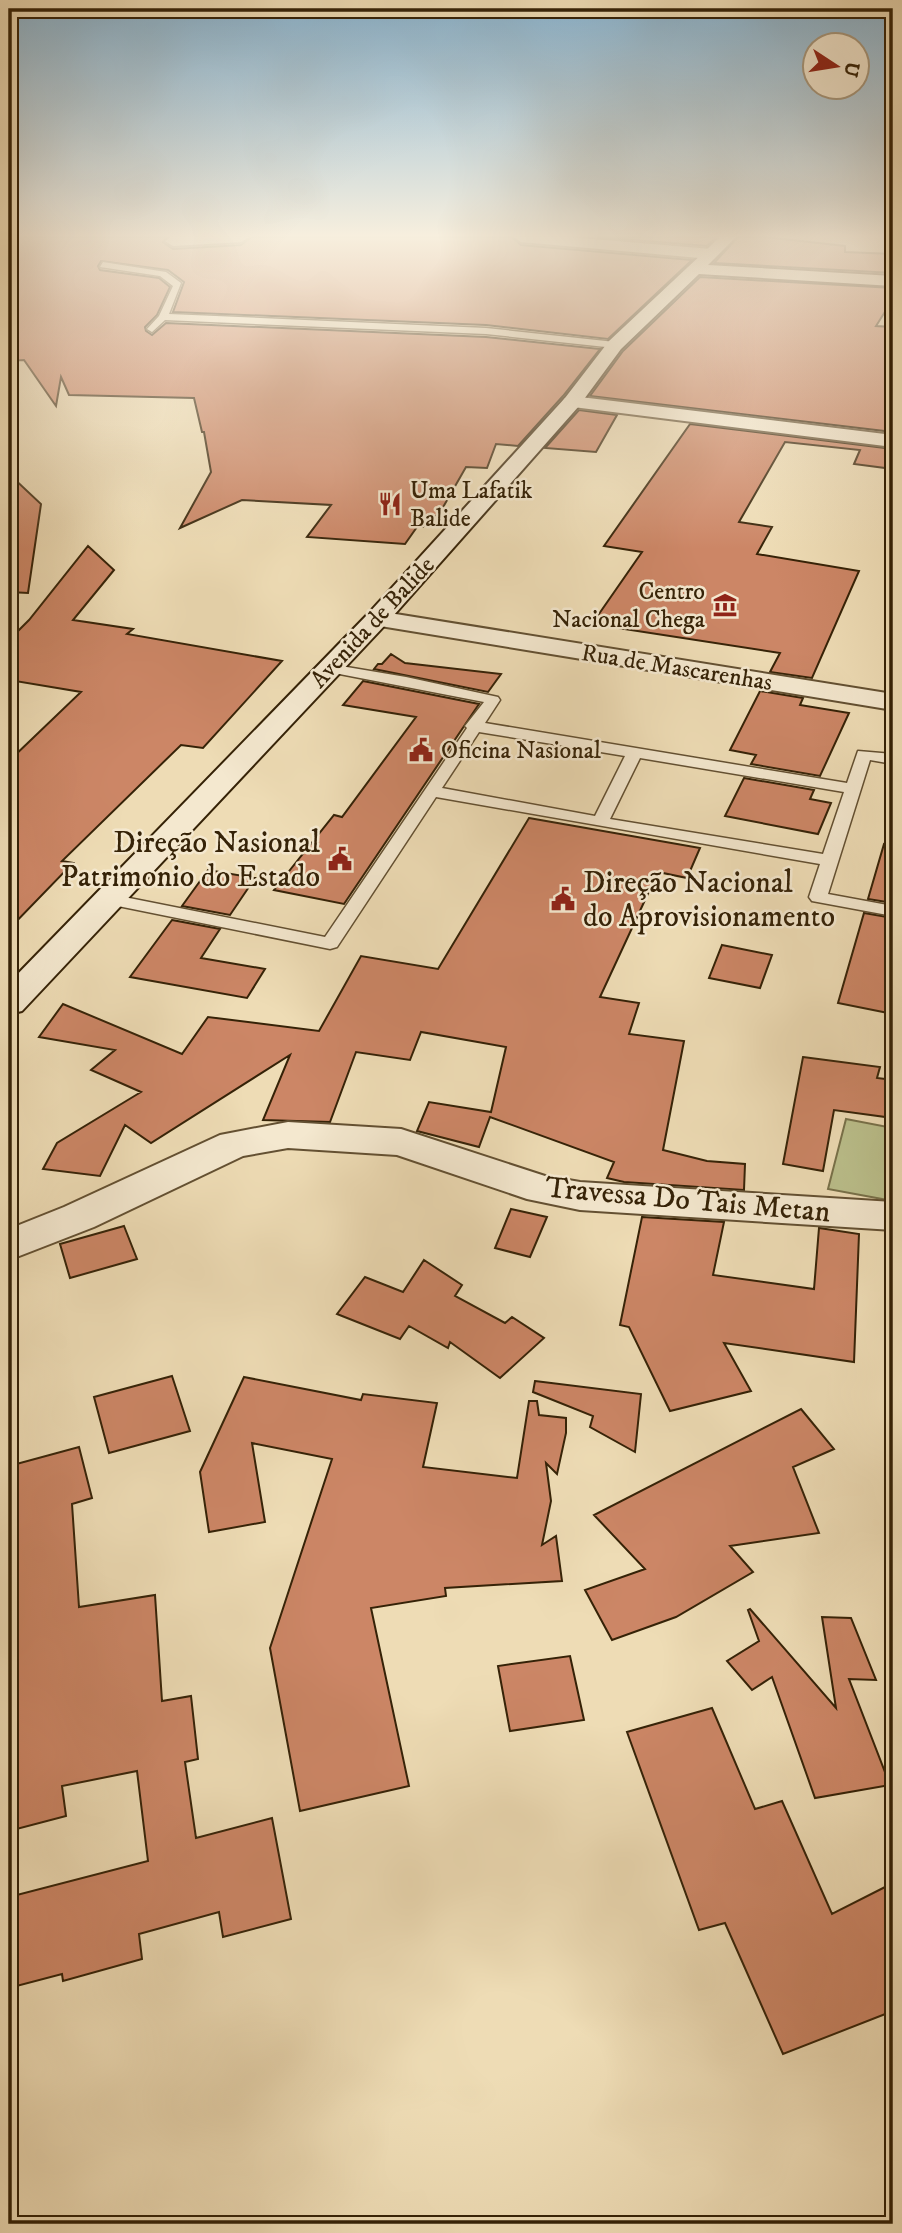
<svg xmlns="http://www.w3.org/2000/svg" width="902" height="2233" font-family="'IM FELL DW Pica',serif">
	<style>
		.green { fill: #bbc08c; stroke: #78714a; stroke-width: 2 }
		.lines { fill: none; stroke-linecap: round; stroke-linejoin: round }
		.stream { fill: #727d70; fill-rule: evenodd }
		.building { fill: #cc8666; stroke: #352207; stroke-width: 2 }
		.lane-casing { stroke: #635032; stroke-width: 3 }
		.street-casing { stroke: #635032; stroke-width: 4 }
		.secondary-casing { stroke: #352207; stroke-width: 4 }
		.lane { fill: #f4e8cf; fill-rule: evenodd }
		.street { fill: #f4e8cf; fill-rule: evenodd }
		.secondary { fill: #f4e8cf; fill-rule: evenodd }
		.labels { text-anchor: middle; stroke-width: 5; stroke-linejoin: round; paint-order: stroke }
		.far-poi-label { font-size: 24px; fill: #352207; stroke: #f4e8cf; text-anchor: start }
		.far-street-label { font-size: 24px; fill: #352207; stroke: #f4e8cf }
		.poi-label { font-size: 30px; fill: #352207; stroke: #f4e8cf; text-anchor: end }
		.street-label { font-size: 30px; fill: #352207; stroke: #f4e8cf }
	</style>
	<rect width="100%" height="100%" fill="#eedcb5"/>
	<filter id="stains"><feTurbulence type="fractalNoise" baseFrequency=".00286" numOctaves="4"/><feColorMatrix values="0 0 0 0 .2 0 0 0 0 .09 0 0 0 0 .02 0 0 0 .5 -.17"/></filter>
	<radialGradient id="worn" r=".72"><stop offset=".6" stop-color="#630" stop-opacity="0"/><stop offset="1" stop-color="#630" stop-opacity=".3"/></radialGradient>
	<path class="green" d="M846,1119L893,1128V1201L828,1189Z"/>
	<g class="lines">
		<path class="stream" d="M714,237H718L586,367H582V365Z"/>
	</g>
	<path class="building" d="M9,237H167L163,242L173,249L241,245L251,237H512L521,245L692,260L608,339L486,325L173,312L184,282L168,270L101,261L98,266L100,270L159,278L170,287L157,315L145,327L146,331L152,335L166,323L486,337L600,349L563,396L518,446L496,444L487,468L466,467L438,516H430L423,527H417L405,544L307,537L331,505L242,500L180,528L211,472L204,432H202L194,398L69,395L61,377L56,406L24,360L9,361Z
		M596,237H716L707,246Z
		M738,237H765L845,246V252L893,254V273L714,263Z
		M700,277L893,288V299L876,326L893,327V432L590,396L623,351Z
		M579,410L617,415L596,452L545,448Z
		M690,424L893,449V469L854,464L860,450L785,442L739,522L772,527L757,554L859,571L812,678L770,672L780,653L592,624L642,552L604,546Z
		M9,474L41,504L28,593L9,592Z
		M88,546L114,570L73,620L133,629L127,634L282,661L203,748L181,745L62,861L73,863L9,929V761L81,692L9,680V640L29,620Z
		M391,654L405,663L501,674L488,692L374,669L378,664H382Z
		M363,681L479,704L344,904L274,890L334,815L342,817L416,717L343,705Z
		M760,691L803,698L800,705L849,713L820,776L751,764L756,755L730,750Z
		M744,778L814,790L810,799L831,803L818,834L725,816Z
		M529,818L700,848L687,878L658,872L600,997L639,1003L629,1034L684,1041L663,1150L707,1161L745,1164L744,1190L624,1182L607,1178L614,1162L490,1117L479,1147L417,1131L429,1102L491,1112L506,1047L421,1032L410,1060L356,1052L330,1122L263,1120L290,1055L151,1143L125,1125L100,1176L43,1169L57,1143L141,1092L91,1070L115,1050L39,1037L63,1004L182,1054L208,1017L319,1031L361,956L438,969Z
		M884,844L893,846V903L868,899Z
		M208,870L255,878L230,915L182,906Z
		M864,913L893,918V1014L838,1003Z
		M172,920L220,929L201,958L265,969L247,998L130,977Z
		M722,945L772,955L760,988L709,978Z
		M803,1057L880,1067L877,1078L893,1080V1118L834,1110L823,1171L783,1164Z
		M511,1209L547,1217L530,1257L495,1248Z
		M642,1217L724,1222L713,1275L814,1289L819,1228L859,1234L854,1362L724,1343L751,1391L670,1411L629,1327L620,1325Z
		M124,1226L137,1259L70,1278L60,1244Z
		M424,1260L462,1285L455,1296L505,1323L512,1317L544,1338L500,1378L450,1342L448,1348L409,1326L400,1339L337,1314L365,1277L403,1292Z
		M172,1376L190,1431L109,1453L94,1397Z
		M244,1377L361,1400L363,1394L437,1403L423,1467L517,1478L529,1401H537L539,1415L566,1418V1433L557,1474L546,1463L551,1501L542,1545L556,1536L562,1581L445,1588L446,1596L371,1608L409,1786L300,1811L270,1648L332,1459L252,1443L265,1522L209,1532L200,1472Z
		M535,1381L641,1394L635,1452L590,1427L593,1416L533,1392Z
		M801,1409L834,1449L793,1467L819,1533L730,1546L753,1572L676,1617L612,1640L585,1590L645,1569L594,1515Z
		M79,1447L92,1498L72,1504L79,1607L155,1595L162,1701L191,1696L198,1759L185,1762L196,1838L272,1818L291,1919L223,1937L219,1912L139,1934L142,1959L63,1981L62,1974L9,1988V1897L148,1861L137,1771L62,1786L66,1816L9,1831V1466Z
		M750,1609L836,1708L822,1617L851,1618L876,1680L849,1679L890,1785L815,1798L772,1677L752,1690L727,1661L759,1641L748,1610Z
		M570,1656L584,1720L510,1731L498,1666Z
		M712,1708L755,1809L782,1801L832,1914L893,1883V2011L783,2054L725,1923L699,1930L627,1732Z"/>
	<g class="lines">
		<g class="lane-casing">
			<path id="lane" d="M103,262L166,272L181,283L169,314L486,328L615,342L620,345L615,348L486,334L165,320L152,332L147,329L159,316L173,286L160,276L100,267Z
				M329,664L406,677L498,697L500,700L485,723L847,783L858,751L893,754V764L870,760L828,894L893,906V916L812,901L809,897L820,864L436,797L337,947L330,949L103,903L100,899L109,894L325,937L467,728L465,726L484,702L324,671L322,668L324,665ZM479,732L625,756L595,816L442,788ZM640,758L844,792L823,854L610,819Z"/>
		</g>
		<g class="street-casing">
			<path id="street" d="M172,237H249L241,242L173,246L165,241Z
				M514,237H568L711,249L719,254L711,259L521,242Z
				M572,396L893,435V447L565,406L562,402L565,398Z
				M377,611L893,694V710L368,624L364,619L368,614Z
				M288,1122L401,1129L545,1176L580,1182L893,1202V1230L580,1210L527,1199L397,1155L288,1148L243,1156L94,1227L9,1260V1229L64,1207L220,1135Z"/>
		</g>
		<g class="secondary-casing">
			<path id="secondary" d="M720,237H736L708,265L893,276V286L699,274L621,349L579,406L386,624L22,1011L9,1014V983L368,614L565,398L609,341Z"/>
		</g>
		<use href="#lane" class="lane"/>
		<use href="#street" class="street"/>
		<use href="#secondary" class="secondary"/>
	</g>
	<linearGradient id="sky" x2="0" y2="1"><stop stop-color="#89b6d4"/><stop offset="0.43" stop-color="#f7efde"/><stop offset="1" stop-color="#f7efde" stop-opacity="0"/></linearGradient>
	<rect width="902" height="549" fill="url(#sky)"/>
	<defs>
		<g id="restaurant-bare" transform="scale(1.89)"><path d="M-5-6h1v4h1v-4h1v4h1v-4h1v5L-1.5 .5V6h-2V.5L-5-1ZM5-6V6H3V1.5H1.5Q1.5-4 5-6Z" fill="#8f2418" stroke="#f4e8cf" stroke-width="2.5" paint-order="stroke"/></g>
		<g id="museum-bare" transform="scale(1.89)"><path d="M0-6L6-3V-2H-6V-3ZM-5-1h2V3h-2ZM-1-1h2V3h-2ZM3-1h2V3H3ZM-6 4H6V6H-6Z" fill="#8f2418" stroke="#f4e8cf" stroke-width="2.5" paint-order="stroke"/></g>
		<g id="civic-bare" transform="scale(1.89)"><path d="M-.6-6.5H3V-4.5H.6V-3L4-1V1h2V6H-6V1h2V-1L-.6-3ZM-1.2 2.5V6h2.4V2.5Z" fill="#8f2418" stroke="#f4e8cf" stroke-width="2.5" paint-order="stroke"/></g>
	</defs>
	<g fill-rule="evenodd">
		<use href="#restaurant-bare" x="390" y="504"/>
		<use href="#museum-bare" x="725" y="605"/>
		<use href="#civic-bare" x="421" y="750"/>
		<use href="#civic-bare" x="340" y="859"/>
		<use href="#civic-bare" x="563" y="899"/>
	</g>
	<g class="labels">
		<g class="far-poi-label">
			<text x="410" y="498">Uma Lafatik<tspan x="410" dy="28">Balide</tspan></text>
			<text x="705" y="599" text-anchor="end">Centro<tspan x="705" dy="28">Nacional Chega</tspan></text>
			<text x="441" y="758">Oficina Nasional</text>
		</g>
		<g class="far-street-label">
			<text transform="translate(372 622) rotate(-47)" y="8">Avenida de Balide</text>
			<text transform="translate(677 667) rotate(9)" y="8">Rua de Mascarenhas</text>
		</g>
		<g class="poi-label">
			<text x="320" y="852">Direção Nasional<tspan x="320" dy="34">Patrimonio do Estado</tspan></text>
			<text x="583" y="892" text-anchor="start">Direção Nacional<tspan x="583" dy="34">do Aprovisionamento</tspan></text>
		</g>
		<g class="street-label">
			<text transform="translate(688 1199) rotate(5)" y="10">Travessa Do Tais Metan</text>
		</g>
	</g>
	<rect width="902" height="2233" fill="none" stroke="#eedcb5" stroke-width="35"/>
	<rect x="10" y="10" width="881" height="2212" fill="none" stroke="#352207" stroke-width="3.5"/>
	<rect x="18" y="18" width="867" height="2198" fill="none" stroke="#352207" stroke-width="2"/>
	<g transform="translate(836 66) rotate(102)"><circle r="33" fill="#f4e8cf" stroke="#a8997f" stroke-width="2"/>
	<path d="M0-5L12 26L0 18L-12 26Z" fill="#8f2418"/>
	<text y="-10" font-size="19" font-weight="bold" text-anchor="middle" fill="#352207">U</text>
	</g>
	<rect width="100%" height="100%" filter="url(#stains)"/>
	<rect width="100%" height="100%" fill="url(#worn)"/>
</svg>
